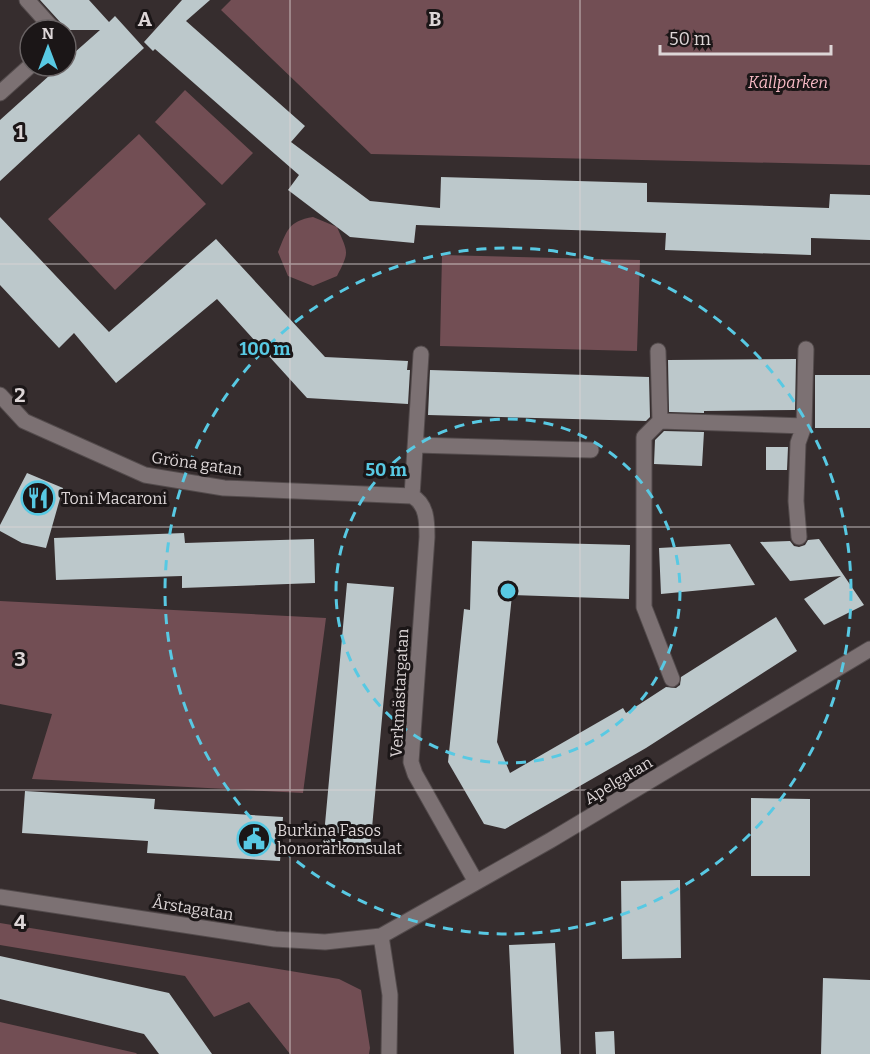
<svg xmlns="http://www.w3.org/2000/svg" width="870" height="1054" font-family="Bitter,serif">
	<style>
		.green { fill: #724e54 }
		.building { fill: #bcc8cb }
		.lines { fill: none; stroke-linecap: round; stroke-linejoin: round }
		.minor-casing { stroke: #534b4c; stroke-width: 17 }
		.minor { stroke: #7c7173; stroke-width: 15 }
		.grid { fill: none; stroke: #ddd6d7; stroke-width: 1.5; stroke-opacity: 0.55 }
		.ring { fill: none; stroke: #58c9e3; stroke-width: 3; stroke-dasharray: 10 8 }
		.labels { text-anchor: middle; stroke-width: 6; stroke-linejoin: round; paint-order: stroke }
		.park-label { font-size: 16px; font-style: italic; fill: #f8bac5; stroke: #1b1617 }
		.street-label { font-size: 16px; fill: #ddd6d7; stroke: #1b1617 }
		.poi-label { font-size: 16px; fill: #ddd6d7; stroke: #1b1617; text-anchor: start }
		.grid-label { font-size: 20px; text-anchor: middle; font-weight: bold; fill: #ddd6d7; stroke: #1b1617; stroke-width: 6; stroke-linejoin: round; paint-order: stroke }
		.centre { fill: #58c9e3; stroke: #1b1617; stroke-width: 3 }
		.ring-label { font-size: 18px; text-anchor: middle; font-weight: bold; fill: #58c9e3; stroke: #1b1617; stroke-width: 6; stroke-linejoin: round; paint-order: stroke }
	</style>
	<rect width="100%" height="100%" fill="#362d2e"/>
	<path class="green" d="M231,0H870V165L371,154L221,10Z
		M185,90L253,153L222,185L155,122Z
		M139,134L206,204L115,290L48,219Z
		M313,217L337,227C348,253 350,251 337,276L313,286L288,276L278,252C287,231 288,221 313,217Z
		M442,255L640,260L637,351L440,346Z
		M0,601L326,618L303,793L32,779L52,714L0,704Z
		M0,923L339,979L361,990L370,1048L369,1054H290L249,1002L214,1017L185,976L0,945Z
		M0,1022L136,1053L137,1054H0Z"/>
	<path class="building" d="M40,0H89L109,22L115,16L144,48L0,181V120L60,66H66V60L100,30H64L61,23Z
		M182,0H210L186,21L305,126L291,142L370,201L440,208L441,177L647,183V202L829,208L830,194L870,195V240L811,238V255L665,250L666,233L416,225L414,243L350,237L288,190L299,175L155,49L153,51L144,42Z
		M0,217L109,332L216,239L325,357L408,361L407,370H410L408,404L307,398L217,299L116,383L74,333L59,348L0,285Z
		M796,359L795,410L704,411V413L669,412L668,360Z
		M430,370L649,377L650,417L646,421L428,415Z
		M815,375H870V428H815Z
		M664,431L704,432L702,466L654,464L655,440Z
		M766,447H788L787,470H766Z
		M27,473L63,488L46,548L22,543L0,531V525Z
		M184,533L185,543L314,539L315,583L182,588V576L56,580L54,538Z
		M819,539L864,605L824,625L804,599L841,576L790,581L760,542L790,541L794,546L799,547L805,545L808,540Z
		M472,541L630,545L629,599L512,595L497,742L510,773L623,708L626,713L666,687L676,688L680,685L681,677L776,617L797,651L646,748L505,829L484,824L448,762L464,609L470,610Z
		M730,544L755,585L661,594L659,548Z
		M347,583L394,587L370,850L323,846Z
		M25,791L155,799L154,809L283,817L280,861L147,853L148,841L22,833Z
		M751,798L810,799V876H751Z
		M680,880L681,958L622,959L621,881Z
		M555,943L561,1054H514L509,945Z
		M0,956L169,993L212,1054H159L144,1034L0,999Z
		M823,978L870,980V1054H821Z
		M614,1031L615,1054H596L595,1032Z"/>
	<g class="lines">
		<g class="minor-casing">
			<path id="minor" d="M27,0L54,30
				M0,93L30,66
				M658,351L660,421L644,437V607L672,679
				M0,395L24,421L145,475L224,488L412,496C427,504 427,522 427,537L411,762L415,774L476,882
				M660,421L804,426
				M416,445L591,450
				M412,496L421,354
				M799,537L796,501L798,443L804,426L806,349
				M0,897L275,939L325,942L381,936L551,840L870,649
				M381,936L390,995L389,1054"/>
		</g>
		<use href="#minor" class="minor"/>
	</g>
	<path class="grid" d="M290,0V1054M580,0V1054M0,264H870M0,527H870M0,790H870"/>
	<g class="ring">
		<circle cx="508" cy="591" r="172"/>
		<circle cx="508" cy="591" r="343"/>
	</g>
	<defs>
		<g id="restaurant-ring" transform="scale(1.725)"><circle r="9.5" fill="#1b1617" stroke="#58c9e3" stroke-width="1.5"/><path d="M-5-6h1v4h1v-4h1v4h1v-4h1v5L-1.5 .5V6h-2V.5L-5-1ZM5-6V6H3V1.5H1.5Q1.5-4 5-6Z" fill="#58c9e3"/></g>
		<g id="civic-ring" transform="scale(1.725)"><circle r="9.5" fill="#1b1617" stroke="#58c9e3" stroke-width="1.5"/><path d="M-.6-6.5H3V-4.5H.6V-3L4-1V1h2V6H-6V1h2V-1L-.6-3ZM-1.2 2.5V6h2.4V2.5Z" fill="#58c9e3"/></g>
	</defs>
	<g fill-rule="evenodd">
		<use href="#restaurant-ring" x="38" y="498"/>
		<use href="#civic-ring" x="254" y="839"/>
	</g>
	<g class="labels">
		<g class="park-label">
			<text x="788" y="88">Källparken</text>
		</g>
		<g class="street-label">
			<text transform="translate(197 463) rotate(8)" y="6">Gröna gatan</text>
			<text transform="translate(399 693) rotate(-87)" y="6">Verkmästargatan</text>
			<text transform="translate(618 780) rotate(-31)" y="6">Apelgatan</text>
			<text transform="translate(193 908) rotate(9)" y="6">Årstagatan</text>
		</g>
		<g class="poi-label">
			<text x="61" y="504">Toni Macaroni</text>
			<text x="277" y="836">Burkina Fasos<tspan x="277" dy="18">honorärkonsulat</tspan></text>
		</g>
	</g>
	<g class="grid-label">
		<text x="145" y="26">A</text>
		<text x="435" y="26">B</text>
		<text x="20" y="139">1</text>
		<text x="20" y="402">2</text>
		<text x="20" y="666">3</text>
		<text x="20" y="929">4</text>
	</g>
	<circle cx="508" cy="591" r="9" class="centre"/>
	<g class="ring-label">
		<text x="265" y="355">100 m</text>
		<text x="386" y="476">50 m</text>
	</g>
	<g transform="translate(48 48)"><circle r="28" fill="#1b1617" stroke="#696364" stroke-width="1.5"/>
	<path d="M0-4.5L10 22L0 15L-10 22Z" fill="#58c9e3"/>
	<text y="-9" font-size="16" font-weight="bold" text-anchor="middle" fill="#ddd6d7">N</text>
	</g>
	<path d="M660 45v9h171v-9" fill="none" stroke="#ddd6d7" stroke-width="3"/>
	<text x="669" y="45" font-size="18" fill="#ddd6d7" stroke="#1b1617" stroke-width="4.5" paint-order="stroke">50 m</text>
</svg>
